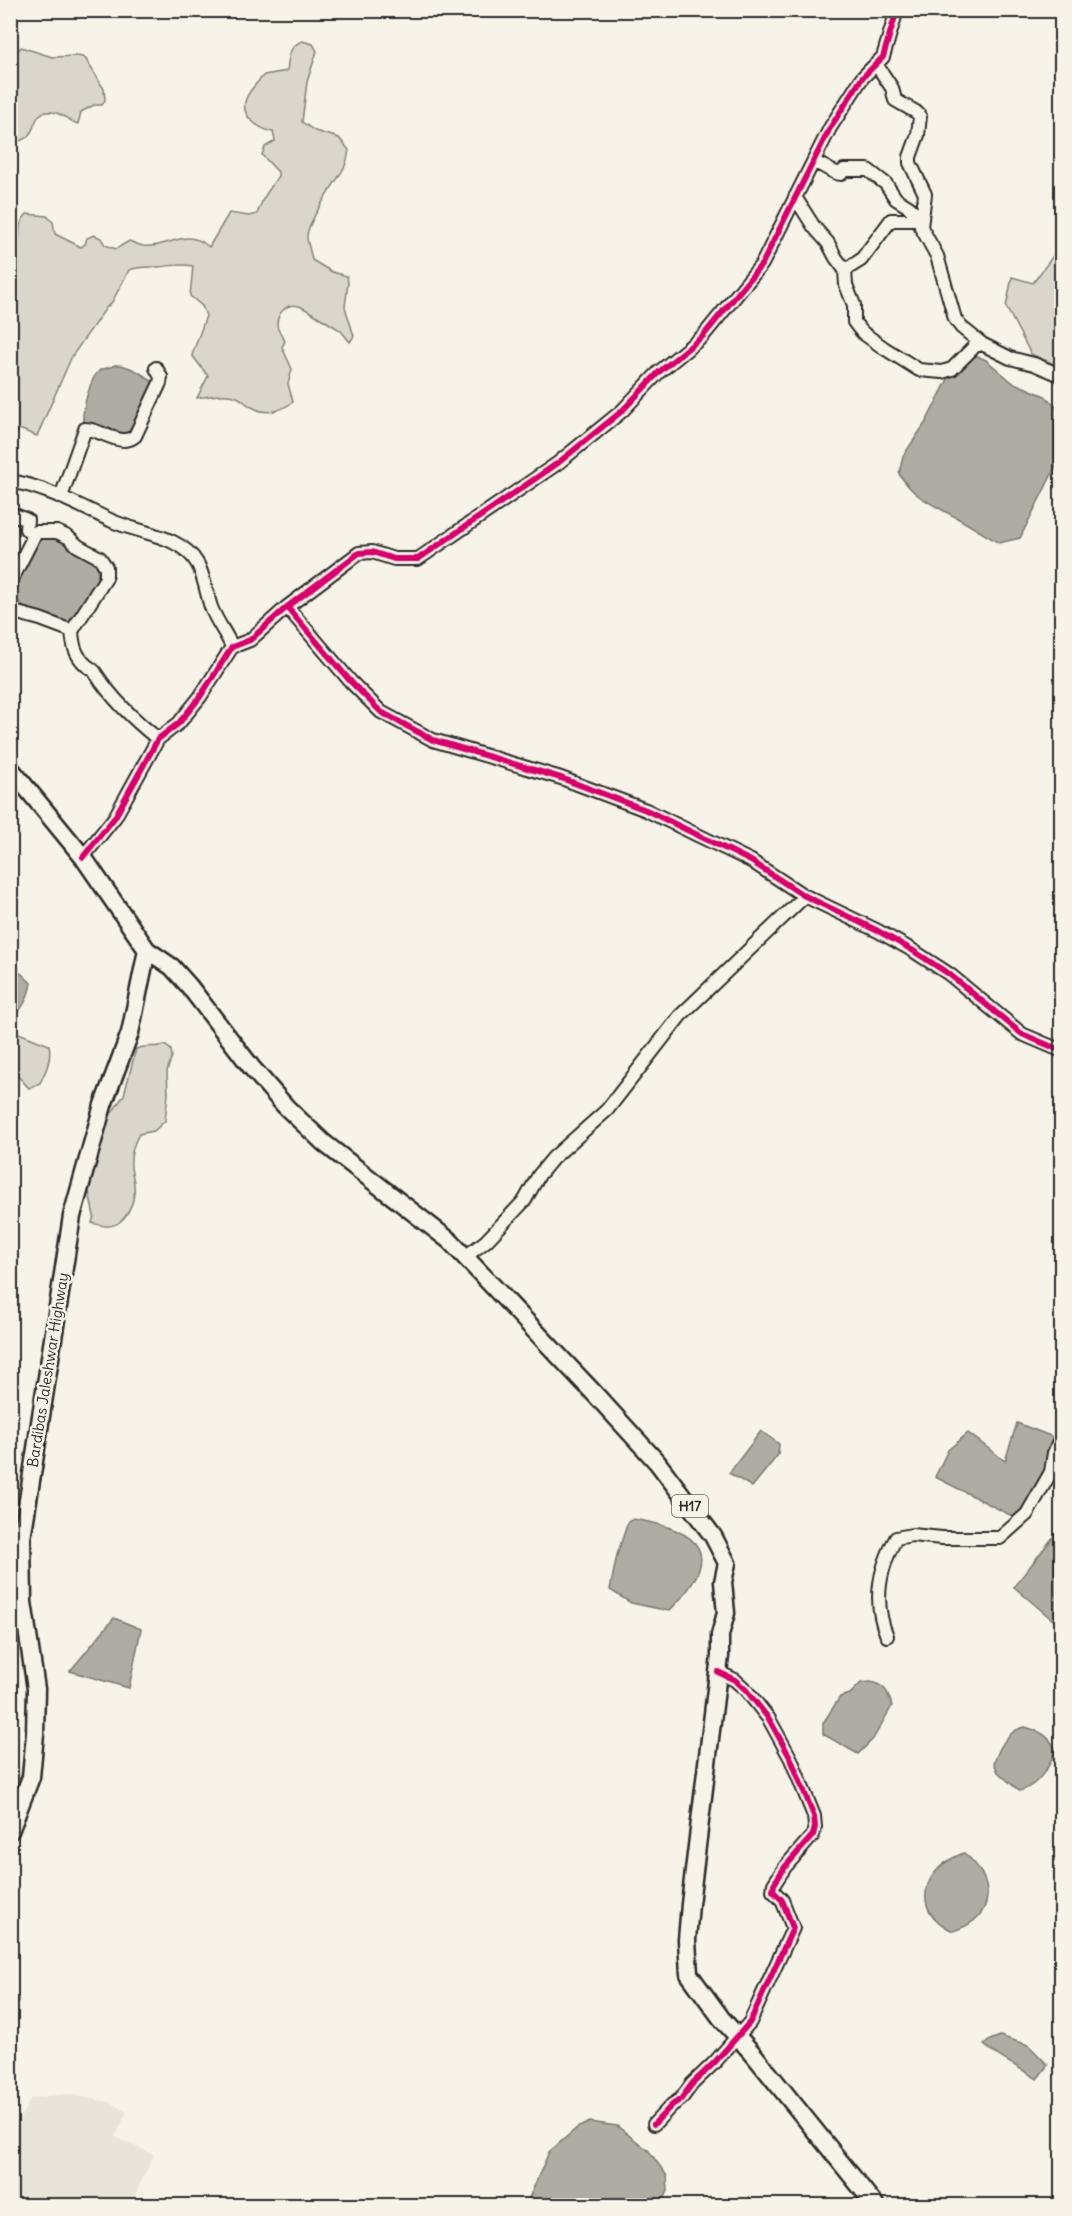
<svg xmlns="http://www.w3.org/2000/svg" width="1072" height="2216" font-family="Delius,sans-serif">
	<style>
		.built { fill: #e8e4da }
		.green { fill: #dad6cc; stroke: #82807c; stroke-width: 1.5 }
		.water { fill: #afaca4; stroke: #7a7874; stroke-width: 1.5 }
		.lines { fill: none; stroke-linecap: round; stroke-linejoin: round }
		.minor-casing { stroke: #2b2b2b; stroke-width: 16 }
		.major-casing { stroke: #2b2b2b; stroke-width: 21 }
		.minor { stroke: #f7f3e8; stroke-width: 12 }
		.major { stroke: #f7f3e8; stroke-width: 16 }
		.cycleway-casing { stroke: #f7f3e8; stroke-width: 10 }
		.cycleway { stroke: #d6006c; stroke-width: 6 }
		.labels { text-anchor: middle; stroke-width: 5; stroke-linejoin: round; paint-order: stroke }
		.shield { fill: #f7f3e8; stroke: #686764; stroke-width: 1.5 }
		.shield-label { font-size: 14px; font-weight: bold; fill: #2b2b2b }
		.street-label { font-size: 15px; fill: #2b2b2b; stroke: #f7f3e8 }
	</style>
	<rect width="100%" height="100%" fill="#f7f3e8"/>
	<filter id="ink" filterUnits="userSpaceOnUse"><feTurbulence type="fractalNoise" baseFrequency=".0167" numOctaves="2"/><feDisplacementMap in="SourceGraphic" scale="12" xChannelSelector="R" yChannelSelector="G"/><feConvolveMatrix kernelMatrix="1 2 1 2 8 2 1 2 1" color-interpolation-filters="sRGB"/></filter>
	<g filter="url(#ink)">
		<path class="built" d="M68,2094L109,2102L127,2112L115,2137L154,2155L130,2205H11V2135L31,2098Z"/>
		<path class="green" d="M302,41L313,44L317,51L307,82L302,122L315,131L339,138L349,150C348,156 347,162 344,168C337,181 305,224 307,238C308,245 311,253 312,260L332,272L347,276L348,283L345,307L354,336L350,342C347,339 344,334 341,331C337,328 303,307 299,306C286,302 274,316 278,329C280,333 283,337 285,341L282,347L292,369L288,384L293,402C279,412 266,416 250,406C246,404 243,400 239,398C227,392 209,396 197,398L208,376L192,355L206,316L202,306L190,296L193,266C180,263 171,266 158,267C147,267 140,266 129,270L112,302L106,308L72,356L37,436L19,429L11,445V258C27,239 12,229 27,214L47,216L53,222L55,234L81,247L85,244L87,238L94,235L101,238L105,245L116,249L129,241C134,243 139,245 143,246C168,249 186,226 209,247L229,213L249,216L257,214L263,199L278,176V172L262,155L265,147L275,141L273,132C259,129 239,116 246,99C249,90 258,82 264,75L287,71C289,57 288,47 302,41Z
			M21,47L52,57L78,56L85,58L104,89L105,100L102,105H94L81,112L78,124C69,121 62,113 52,112C32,110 38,128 27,137C24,140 18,141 14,143L11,141V58Z
			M1061,245V367L1031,354L1006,307L1012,277L1033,283Z
			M11,1030L49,1045C52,1059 46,1071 40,1083L29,1088L11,1069Z
			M165,1045L171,1050L172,1057L167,1071L168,1094L165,1121L154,1131L139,1134C134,1143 130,1155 131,1166C131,1172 134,1178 134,1184C136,1201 126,1227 106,1226C102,1226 97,1224 92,1223L94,1216L87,1182L102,1127L124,1095L136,1049C146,1045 155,1048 165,1045Z"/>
		<path class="water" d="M972,354L986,360L1012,382L1045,396L1061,412V456L1020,538L999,543C982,533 964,521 946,512C923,499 915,497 899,474L903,456L926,422L948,379L962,360Z
			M115,365C128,364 145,375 155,384L130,438L83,422C82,411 90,377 100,370C105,368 110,368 115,365Z
			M42,537H58L97,563L98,580L74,619L66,627L24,608L12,593L16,581L37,541Z
			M11,968L22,974L31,983C29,995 23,1012 11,1016Z
			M1017,1423L1053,1437L1045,1474L1016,1518L935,1477L948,1450L968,1433L1005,1461Z
			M761,1431L779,1444L778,1455L752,1487L729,1473Z
			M633,1519C702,1530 726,1555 669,1611L631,1603L610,1590L617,1555L628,1522Z
			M1061,1527V1627L1014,1587Z
			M114,1618L141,1629L129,1688L70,1671Z
			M871,1682C886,1686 888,1692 892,1706L873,1739L858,1754L823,1734V1723L840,1697L850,1694L861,1683Z
			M1025,1727C1039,1731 1049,1735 1055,1749C1052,1765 1036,1788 1019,1791L998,1772L994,1763C999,1748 1008,1730 1025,1727Z
			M964,1853C996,1879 997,1918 953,1931C908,1910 924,1867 964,1853Z
			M1000,2036L1028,2045L1048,2065L1037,2079C1019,2067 1001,2060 984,2045L990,2040Z
			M590,2122L617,2126L649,2151L667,2176L668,2191L661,2205H526L549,2152L577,2128Z"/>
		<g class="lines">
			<g class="minor-casing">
				<path id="minor" d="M876,64L892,88L895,100L916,112L920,116L918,135L910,157V163L925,194L921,227L937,256L955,319L961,327L982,344L1010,358L1034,364L1062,376
					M813,163C823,163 830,173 841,174L844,170H868L886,184L896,199L909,207L922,220
					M795,197L814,227L828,243L836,258L845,270L861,260L891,220H922
					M845,270L846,285L854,305V322L857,326L863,333L884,348L919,370L942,372L952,369L975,346L982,344
					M10,481C46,487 80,506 112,521C138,533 181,535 197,563C203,572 207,595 211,607C216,621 226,633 232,647
					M61,497L85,429C101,429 121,448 135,436L160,383L161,377L156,368
					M10,513L27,520L26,529L34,537
					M10,587L13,577L36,532H57L68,537L78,546L100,558L106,567V578L72,631
					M287,607L351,682L381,712L433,740L561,778L646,810L751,861L803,895L878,931L912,950L949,974L1022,1034L1062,1051
					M10,611L40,619L72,631C73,645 75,655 86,665C89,668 94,669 96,674C113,700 134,720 158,739
					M83,857L115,817L158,739L179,723L200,697L232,647L250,640L287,607L359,553L372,552L394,559H418L558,463L622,411L659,372L703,336L762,264L830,128L862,78L883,57L897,10
					M465,1257L486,1241L525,1200L539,1175L553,1158L607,1110L680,1016L805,896
					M887,1636C873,1603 879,1569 896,1538L912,1535L942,1538H1000L1027,1514L1051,1472L1054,1453L1062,1436
					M654,2124L672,2105L681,2099L692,2084L715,2062L750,2022L793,1928L782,1900L773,1891L774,1884L785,1867L813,1835L815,1827L814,1816L791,1759L769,1719L746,1690L735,1680L718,1672"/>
			</g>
			<g class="major-casing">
				<path id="major" d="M10,768L83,857L147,950L172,967L189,986L252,1068L286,1107L324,1143L450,1241L593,1392L657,1462L713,1536L727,1563L723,1582L726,1613L720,1635V1656L690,1904L687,1940L689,1974L721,2018L754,2055L876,2206
					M10,1831L31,1777L35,1734L36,1689L23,1602L22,1538L28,1500L72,1216L103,1105L130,1033L147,950"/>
			</g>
			<use href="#minor" class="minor"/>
			<use href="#major" class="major"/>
			<g class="cycleway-casing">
				<path id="cycleway" d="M287,607L351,682L381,712L433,740L561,778L646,810L751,861L803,895L878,931L912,950L949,974L1022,1034L1062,1051
					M83,857L115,817L158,739L179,723L200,697L232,647L250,640L287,607L359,553L372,552L394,559H418L558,463L622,411L659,372L703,336L762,264L830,128L862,78L883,57L897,10
					M654,2124L672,2105L681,2099L692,2084L715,2062L750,2022L793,1928L782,1900L773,1891L774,1884L785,1867L813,1835L815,1827L814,1816L791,1759L769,1719L746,1690L735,1680L718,1672"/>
			</g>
			<use href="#cycleway" class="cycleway"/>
		</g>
	</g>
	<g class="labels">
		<rect class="shield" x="672" y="1495" width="36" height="22" rx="4.5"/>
		<g class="shield-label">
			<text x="690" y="1511">H17</text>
		</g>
		<g class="street-label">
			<text transform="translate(48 1370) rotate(-81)" y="5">Bardibas Jaleshwar Highway</text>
		</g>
	</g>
	<rect width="1072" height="2216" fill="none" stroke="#f7f3e8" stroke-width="36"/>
	<rect x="18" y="18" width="1036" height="2180" fill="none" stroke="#2b2b2b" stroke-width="2" filter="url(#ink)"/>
</svg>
